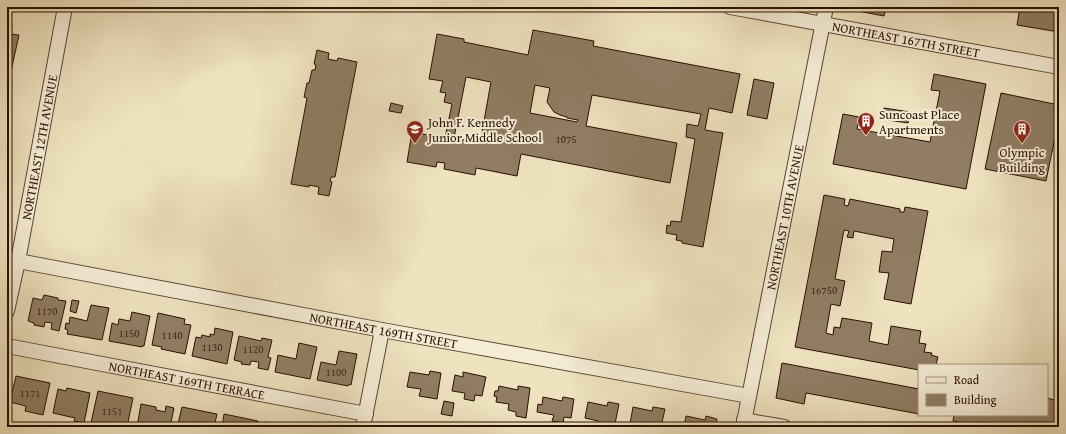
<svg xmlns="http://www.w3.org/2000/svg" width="1066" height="434" font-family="'Gentium Book Plus',serif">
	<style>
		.building { fill: #907d63; stroke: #2a0f00; fill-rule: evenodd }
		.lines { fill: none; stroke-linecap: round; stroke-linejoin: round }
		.minor-casing { stroke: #5b4430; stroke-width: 16 }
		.minor { stroke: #f4ecd5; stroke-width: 14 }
		.labels { text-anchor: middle; stroke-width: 4; stroke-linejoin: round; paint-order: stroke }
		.number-label { font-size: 11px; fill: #442a19 }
		.street-label { font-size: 13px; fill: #2a0f00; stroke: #f4ecd5 }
		.poi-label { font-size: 13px; fill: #2a0f00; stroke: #f4ecd5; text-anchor: start }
	</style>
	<rect width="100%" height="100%" fill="#eee2bf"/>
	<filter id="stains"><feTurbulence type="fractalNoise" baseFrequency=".005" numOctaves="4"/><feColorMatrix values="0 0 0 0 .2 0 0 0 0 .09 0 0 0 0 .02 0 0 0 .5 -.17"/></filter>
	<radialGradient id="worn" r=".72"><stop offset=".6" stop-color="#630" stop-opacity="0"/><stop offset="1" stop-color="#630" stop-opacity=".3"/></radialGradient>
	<path class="building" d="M852,7H886L884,16L858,11Z
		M1020,7H1059V32L1017,25Z
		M7,23L12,24L10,34L19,35L7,89Z
		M533,30L594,41L593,46L740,74L732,113L709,108L705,130L723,133L703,247L682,243V241L676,240L677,235L666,233L667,225L670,226L671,221L681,222L695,139L686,137L687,124L698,126L701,114L592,95L586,126L677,143L670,183L521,154L517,176L476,168L475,175L444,169L445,163L437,162L436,167L407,162L412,132L445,138L452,104L444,102L446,93L440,92L443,81L429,79L437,34L464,39V42L528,55ZM466,77L491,82L480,143L454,138ZM535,85L550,88L547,102L554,112L560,115L567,117V118L578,120L577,122L530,113Z
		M317,50L329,53L328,59L337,61L338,58L357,62L335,177H331L330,181L332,182L329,196L318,194L319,187L309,185V187L291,184L307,98L304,97L307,83H309L312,70H315L316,65L314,64Z
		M934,74L986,84L966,189L833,164L843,114L859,117L857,129L930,142L940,91L931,90Z
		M754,79L774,83L767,119L747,115Z
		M1001,93L1059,105V118L1046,181L985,169Z
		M391,103L403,106L401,113L389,111Z
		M884,108L910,112L908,123L882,119Z
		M824,195L845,199L844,205L848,206L850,199L900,209V212H904L905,207L928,211L911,304L884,299L889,273L879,272L882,251L892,252L894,239L854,231L853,238L847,237L849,231L844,230L835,279L845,281L840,306L831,304L826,333L833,335L834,327L840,328L842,318L872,323L869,341L888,345L891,326L921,331L919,343L926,344L924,352L932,353L931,355L938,357L936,365H919V370L795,347Z
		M44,295L58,298V300L66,301L59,331L51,329L52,323L45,322L44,327L34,325V323L28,321L33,298L42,300Z
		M72,300L79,301L76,313L70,311Z
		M91,305L109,308L102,340L67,334L68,330L65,329L66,323L69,324L70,317L87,321Z
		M132,312L150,316L144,346H142V347L109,341L112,323L118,325L119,319L130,321Z
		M158,313L185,319L184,324L191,325L185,354L161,349L162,347L152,345Z
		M215,328L233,332L227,364L192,356L196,337L201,338L202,335L210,337V334L214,335Z
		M239,336L261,341L262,338L272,340L268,357L271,358L268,370L258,368L259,362L251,361L250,365L241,364L242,362L234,360Z
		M299,343L317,347L310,379L275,372L278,355L296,359Z
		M339,351L357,354L351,385L349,384L348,386L317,380L321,362L336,365Z
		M782,363L919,389V414L806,393L804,404L776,398Z
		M430,371L441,373L437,399L419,396L421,389L407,387L410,372L429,375Z
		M463,372L486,377L482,396L475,395L474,401L464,399L465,393L452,391L455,375L463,377Z
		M16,376L50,383L43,415L25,411L26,406L10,402Z
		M499,386L518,390V386L530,388L526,418L516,416V412L508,410L509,404L496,402L497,397L494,396L495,391H498Z
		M67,388L90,393L84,423L74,421L75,418L53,413L58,389L66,391Z
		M98,391L133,398L127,427H110L91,423Z
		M543,397L562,401L563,397L574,399L571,418L564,417L563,423L552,421L554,415L537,412L538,404L542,405Z
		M1047,398L1059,401V427H986L953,421L954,415H1047Z
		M444,401L454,403L452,416L441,414Z
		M588,402L607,406L608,402L619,404L615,424L609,422L608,427H601L597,426L598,421L585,418Z
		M141,404L156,407V410L165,412L166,406L174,408L170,427H137Z
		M182,407L217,414L214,427H193L178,424Z
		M633,407L652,411L653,407L665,409L661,427H643L630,424Z
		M224,414L258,421L257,427H222Z
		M686,416L705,420L706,416L717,419L716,427H684Z
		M264,422L289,427H263Z"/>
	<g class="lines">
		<g class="minor-casing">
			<g id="minor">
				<path id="s1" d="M730,7L1059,67"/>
				<path id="s2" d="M18,261L382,330L749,396"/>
				<path id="s3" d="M7,311L18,261L65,7"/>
				<path id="s4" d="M7,346L366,414"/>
				<path d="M744,420L784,427"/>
				<path d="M363,427L382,330"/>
				<path id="s5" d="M743,427L826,7"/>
			</g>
		</g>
		<use href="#minor" class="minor"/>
	</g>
	<defs>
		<g id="building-pin" transform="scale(0.9)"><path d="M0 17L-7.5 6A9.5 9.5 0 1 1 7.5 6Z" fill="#8f2418" stroke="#f4ecd5"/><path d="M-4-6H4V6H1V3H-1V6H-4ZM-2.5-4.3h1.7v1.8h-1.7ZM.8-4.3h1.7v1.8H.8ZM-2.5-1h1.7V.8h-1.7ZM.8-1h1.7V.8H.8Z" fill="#fff"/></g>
		<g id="school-pin" transform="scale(0.9)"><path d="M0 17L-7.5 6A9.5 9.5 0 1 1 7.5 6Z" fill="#8f2418" stroke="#f4ecd5"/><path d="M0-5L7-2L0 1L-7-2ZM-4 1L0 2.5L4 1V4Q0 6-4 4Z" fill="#fff"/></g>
	</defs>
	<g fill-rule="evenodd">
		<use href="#building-pin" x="866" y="121"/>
		<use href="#school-pin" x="415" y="129"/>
		<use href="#building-pin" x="1022" y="129"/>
	</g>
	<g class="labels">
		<g class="number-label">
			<text x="566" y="143">1075</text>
			<text x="824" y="294">16750</text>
			<text x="47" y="315">1170</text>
			<text x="129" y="337">1150</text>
			<text x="172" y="339">1140</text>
			<text x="212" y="351">1130</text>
			<text x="253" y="353">1120</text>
			<text x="336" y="376">1100</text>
			<text x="30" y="397">1171</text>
			<text x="112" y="415">1151</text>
		</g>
		<g class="street-label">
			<text dy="5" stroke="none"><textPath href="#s1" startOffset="179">NORTHEAST 167TH STREET</textPath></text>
			<text dy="5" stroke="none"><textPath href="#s3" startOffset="167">NORTHEAST 12TH AVENUE</textPath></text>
			<text dy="5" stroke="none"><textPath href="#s5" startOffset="214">NORTHEAST 10TH AVENUE</textPath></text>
			<text dy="5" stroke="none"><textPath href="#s2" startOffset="372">NORTHEAST 169TH STREET</textPath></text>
			<text dy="5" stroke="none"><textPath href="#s4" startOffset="183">NORTHEAST 169TH TERRACE</textPath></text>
		</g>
		<g class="poi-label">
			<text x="879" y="119">Suncoast Place<tspan x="879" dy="15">Apartments</tspan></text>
			<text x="428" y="127">John F. Kennedy<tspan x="428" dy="15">Junior Middle School</tspan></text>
			<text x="1022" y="157" text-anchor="middle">Olympic<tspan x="1022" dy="15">Building</tspan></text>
		</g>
	</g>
	<rect width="1066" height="434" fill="none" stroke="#eee2bf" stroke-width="24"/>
	<rect x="8" y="8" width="1050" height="418" fill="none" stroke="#2a0f00" stroke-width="2"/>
	<rect x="12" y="12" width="1042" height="410" fill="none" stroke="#2a0f00"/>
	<rect x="918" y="364" width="130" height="52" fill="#f4ecd5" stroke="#a39480"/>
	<rect x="926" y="377" width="20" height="6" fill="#f4ecd5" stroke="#a39480"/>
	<text x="954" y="384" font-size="12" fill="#2a0f00">Road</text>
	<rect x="926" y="394" width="20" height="12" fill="#907d63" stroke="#a39480"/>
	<text x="954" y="404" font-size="12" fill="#2a0f00">Building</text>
	<rect width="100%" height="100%" filter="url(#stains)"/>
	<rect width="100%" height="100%" fill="url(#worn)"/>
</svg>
